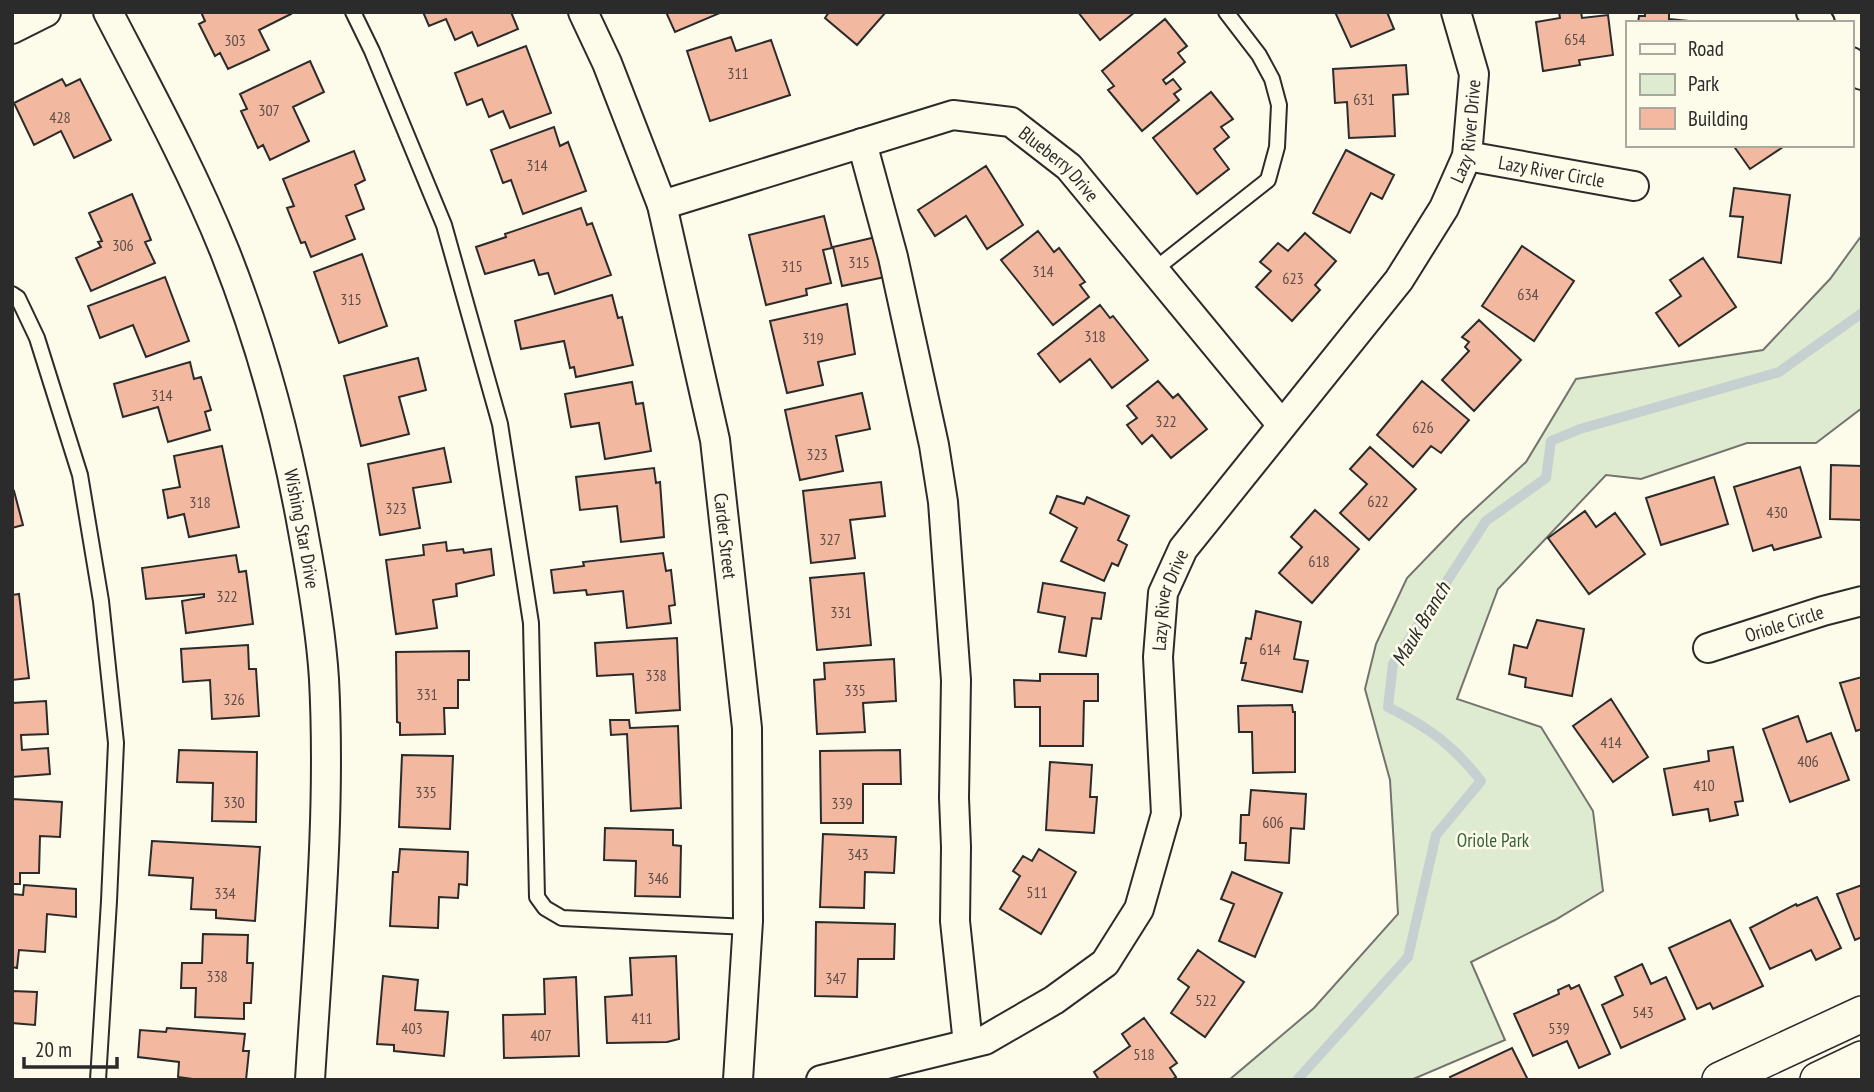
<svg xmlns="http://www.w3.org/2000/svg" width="1874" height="1092" font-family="'PT Sans Narrow',sans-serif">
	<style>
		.green { fill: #deebd1; stroke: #74746e; stroke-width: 2 }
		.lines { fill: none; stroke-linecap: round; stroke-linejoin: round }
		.stream { stroke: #c7d0d0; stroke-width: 10 }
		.building { fill: #f2b8a0; stroke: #2b2b2b; stroke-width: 2 }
		.service-casing { stroke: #2b2b2b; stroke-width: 18 }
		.minor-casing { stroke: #2b2b2b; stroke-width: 32 }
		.tertiary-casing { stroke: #2b2b2b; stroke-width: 38 }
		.service { stroke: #fdfbea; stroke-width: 14 }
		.minor { stroke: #fdfbea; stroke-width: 28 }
		.tertiary { stroke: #fdfbea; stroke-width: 35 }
		.labels { text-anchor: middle; stroke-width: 5; stroke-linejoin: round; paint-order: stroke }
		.number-label { font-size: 16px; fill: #5d4e48 }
		.street-label { font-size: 19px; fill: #2b2b2b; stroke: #fdfbea }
		.park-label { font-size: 19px; fill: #34623c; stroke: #fdfbea }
		.water-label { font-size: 21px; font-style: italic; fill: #2b2b2b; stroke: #fdfbea }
	</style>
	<rect width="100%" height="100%" fill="#fdfbea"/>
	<path class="green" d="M1862,235V408L1816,443H1747L1641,479L1606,475L1498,589L1457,699L1541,727L1593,811L1603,891L1555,920L1471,962L1505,1040L1411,1080H1229L1314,1008L1398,914L1390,780L1365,689L1376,644L1407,578L1463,520L1526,462L1576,379L1763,350L1830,279Z"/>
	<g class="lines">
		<path class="stream" d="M1297,1080L1408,957L1436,835L1481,781C1452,744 1429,728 1388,707L1393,664L1486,521L1546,478L1551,441L1580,429L1779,372L1862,313"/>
	</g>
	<path class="building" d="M201,12H290L291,14L259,30L269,50L228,69L220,53L215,56L199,24L205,21Z
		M423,12H511L518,29L478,46L472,32L455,40L446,19L429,26Z
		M666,12H719L720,13L675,32Z
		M829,12H886L857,45L825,18Z
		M1078,12H1135L1100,40Z
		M1335,12H1387L1394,29L1351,47Z
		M1559,12H1581L1582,18L1608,15L1613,55L1579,60L1580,65L1543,71L1536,22L1560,18Z
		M1645,12H1669V19L1709,23H1638L1639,16H1645Z
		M1165,19L1187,46L1178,53L1185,62L1163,80L1166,84L1173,79L1181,89L1174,94L1179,100L1142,131L1108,90L1114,86L1102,71Z
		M731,37L736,51L771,40L790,95L710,121L687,51Z
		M526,46L551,113L510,128L503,111L489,117L482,99L467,105L455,73Z
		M310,61L324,92L293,107L309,141L270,160L263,145L258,148L241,111L247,109L240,94Z
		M1406,65L1408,94L1393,95L1395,136L1349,138L1347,102L1335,103L1333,69Z
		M62,79L66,86L80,79L111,140L74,158L61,131L34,145L14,103Z
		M1211,92L1233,119L1221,127L1229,137L1214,149L1229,169L1197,194L1153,138Z
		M554,127L560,146L568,142L586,191L523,214L511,180L503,183L491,150Z
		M1733,145H1786L1750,169Z
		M1346,150L1394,175L1382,199L1371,193L1350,233L1313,213Z
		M354,151L365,180L355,185L364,209L346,216L355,239L311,257L305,242L301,243L287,208L294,206L283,179Z
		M986,166L1023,225L987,249L966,216L935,236L918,210Z
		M1734,188L1790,195L1781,263L1738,257L1743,217L1730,216Z
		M132,194L151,240L145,242L155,263L91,291L76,258L101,247L98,242L102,241L89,213Z
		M581,208L587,225L592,223L611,275L555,294L548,273L539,275L534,260L485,274L476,247L506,237L505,234Z
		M824,216L832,248L823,250L831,283L806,289L807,295L766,305L749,235Z
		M1038,231L1054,252L1059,248L1085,282L1080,285L1089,297L1053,325L1001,260Z
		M1305,233L1336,261L1315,285L1320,290L1292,321L1256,287L1271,271L1260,262L1278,243L1288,251Z
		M876,237L885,277L842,286L833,247Z
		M1522,246L1574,281L1534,341L1482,306Z
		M362,254L387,326L339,343L314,272Z
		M1703,258L1736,307L1679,346L1656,313L1681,296L1670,280Z
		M165,277L189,341L146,357L133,325L100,338L88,306Z
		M612,295L618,318L622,317L633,365L576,377L574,367L570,368L564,341L521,349L515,321Z
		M847,304L855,354L818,362L823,385L787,393L770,321Z
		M1100,305L1110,318L1113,316L1148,360L1112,388L1090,359L1060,382L1038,354Z
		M1479,320L1521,360L1474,411L1442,380L1469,351L1465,347L1469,342L1462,337Z
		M418,358L426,390L399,397L409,434L361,446L344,376Z
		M190,362L194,379L201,377L211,410L205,412L210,430L168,442L158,407L123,417L114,384Z
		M1158,381L1173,398L1178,394L1207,429L1171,458L1152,435L1142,444L1127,425L1137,418L1127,406Z
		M1422,381L1469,420L1441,453L1431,446L1413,467L1377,435Z
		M632,382L636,404L643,403L651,451L605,459L599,423L571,427L565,394Z
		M862,393L870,429L836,436L843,471L800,480L785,410Z
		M222,446L239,527L189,537L184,514L168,518L163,490L180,487L174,456Z
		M1370,447L1416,489L1369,540L1340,513L1367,484L1350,469Z
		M444,448L451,482L413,488L420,528L380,535L368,464Z
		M1831,465L1862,466V520L1830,519Z
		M1800,467L1821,537L1774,550L1772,545L1753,551L1734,487Z
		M654,468L656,483L660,482L664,537L621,542L617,506L580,510L576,477Z
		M1714,477L1728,524L1661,545L1646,498Z
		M881,482L885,516L850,520L855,558L811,563L803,491Z
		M14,491L23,525L12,528V492Z
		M1057,496L1084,504L1087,497L1129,516L1118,540L1127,545L1118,566L1112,563L1104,581L1061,561L1077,528L1050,513Z
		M1315,510L1359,549L1312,603L1279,573L1302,547L1291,537Z
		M1585,511L1596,527L1615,513L1645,554L1589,594L1548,538Z
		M446,542L447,551L463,549L464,553L491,549L494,575L456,584L457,596L433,600L437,628L396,634L386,560L424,555L423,545Z
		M663,553L666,571L671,570L675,605L669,606L671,623L627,628L623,591L587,595L586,590L554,593L551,570L584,566L583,562Z
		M236,555L239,572L246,571L253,624L186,633L182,601L204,597V594L146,599L142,568Z
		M864,573L871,645L817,650L810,578Z
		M1043,583L1105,593L1101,619L1092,618L1086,656L1059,652L1065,617L1038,612Z
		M19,594L29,678L12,680V595Z
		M1256,611L1301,622L1294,659L1308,661L1302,692L1242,680L1246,663H1241L1246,638L1251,639Z
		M1537,620L1584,629L1572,696L1525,687L1526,678L1509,674L1514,645L1527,648Z
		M677,638L680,710L636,713L633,674L597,676L595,643Z
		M248,645L249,669H256L259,716L212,719L210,680L183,682L181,649Z
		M469,651V680H458V708H444L445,734L400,735V723L397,722L396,652Z
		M894,659L896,701L863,703L865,732L817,734L814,680L825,679L824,663Z
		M1040,674H1098V701H1084L1083,746H1040V707H1015L1014,680L1040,681Z
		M1862,677V729L1856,731L1840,683Z
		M1611,699L1648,757L1613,782L1573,726Z
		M46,701L48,734L21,735L22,750L48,748L50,774L12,777V703Z
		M1292,705L1293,712H1295V772L1253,773L1252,732H1239L1238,706Z
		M1798,716L1807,742L1831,733L1849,780L1790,802L1763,729Z
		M610,720H629L630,728L678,726L681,808L631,811L627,734L611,735Z
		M1733,747L1743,801L1735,802L1738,815L1710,821L1708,809L1673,815L1664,769L1709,761L1708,751Z
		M179,750L257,752L256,822L212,821L213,783L177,782Z
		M900,750L901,784H863V823H821L820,751Z
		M402,755L453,756L450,829L399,827Z
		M1050,762L1092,765L1090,797H1097L1094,833L1046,830Z
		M1251,790L1306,794L1304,829L1291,828L1289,863L1245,860L1246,843H1240L1241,815H1249Z
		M12,799L62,802L60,837L40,836L39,873H20V884H12Z
		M605,828L673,830V845L681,846L680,897L635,896L636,861L604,860Z
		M823,834L896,837L894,873L865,872L864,908L820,907Z
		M152,841L260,847L255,921L216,918V910L191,909L193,878L149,875Z
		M400,849L468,852L467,885L459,884L458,898L439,897L438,928L390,926L393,872H398Z
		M1039,849L1076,872L1041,934L1000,909L1020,876L1013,871L1023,856L1032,861Z
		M1232,872L1282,893L1255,957L1219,941L1234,904L1221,899Z
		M24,885L76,889V917L47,914L45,952L19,950L17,968L12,967V894L23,895Z
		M1862,885V937L1855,940L1837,894Z
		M1817,897L1841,948L1816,960L1811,950L1770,969L1750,928L1796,904L1797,906Z
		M1730,920L1763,986L1713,1009L1710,1003L1697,1009L1669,948Z
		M816,922L895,924L894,959H858L857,997L815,996Z
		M203,934L248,935L247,963H253L251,1003H244V1019L195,1017L196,988H181L182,963H202Z
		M1198,950L1244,982L1205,1037L1171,1013L1189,987L1178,979Z
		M676,956L679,1039L667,1042L607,1043L605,997L632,995L630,958Z
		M1642,964L1651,984L1666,977L1685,1019L1621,1048L1602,1005L1623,995L1615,977Z
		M383,976L418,980L415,1010L448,1012L444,1056L394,1051V1045L377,1044Z
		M576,977L579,1056L504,1058L503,1015L545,1014L544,979Z
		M1569,985L1571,989L1579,985L1610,1054L1579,1068L1567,1041L1533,1056L1514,1014L1559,994L1558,990Z
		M12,991L37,992L35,1025L12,1023Z
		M1144,1018L1177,1063L1170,1068L1176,1077L1172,1080H1099L1094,1072L1130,1046L1122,1034Z
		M167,1028L245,1034L243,1051H249L246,1080H200L178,1077L179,1062L138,1057L140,1030L166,1032Z
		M1512,1048L1528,1080H1451L1450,1077Z"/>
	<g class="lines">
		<g class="service-casing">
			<path id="service" d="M353,12L372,51L444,225L500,424L531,623L537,897L545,908L562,918L748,927
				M1154,270L1268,180L1277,147L1279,105L1272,79L1259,55L1226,12
				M12,294L18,298L37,338L80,475L101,601L116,743L109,901L98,1080"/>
		</g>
		<g class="minor-casing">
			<g id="minor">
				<path id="s1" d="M108,12C149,91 192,170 225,252C261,343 286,435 303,531C312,579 321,630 324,679C331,813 318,947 310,1080"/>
				<path id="s2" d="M583,12L607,63L662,205L715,440L747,728L748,921L738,1080"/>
				<path d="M1811,12L1820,23"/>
				<path d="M12,29L46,12"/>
				<path d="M1851,62L1862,75"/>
				<path d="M862,143L893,257L934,445L943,502L956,680L954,798L956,847L955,921L968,1044"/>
				<path id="s3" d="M1467,156L1634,186"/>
				<path id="s4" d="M662,205L953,115L1011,122L1069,167L1282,425"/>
				<path id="s5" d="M1708,648L1823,611L1862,601"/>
				<path id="s6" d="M821,1080L985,1040L1054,1000L1105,963L1139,909L1166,814L1158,657L1163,593L1183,549L1399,280L1444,208L1467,156L1474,74L1456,12"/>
			</g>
		</g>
		<g class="tertiary-casing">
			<path id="tertiary" d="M1720,1080L1862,1014
				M1818,1080L1862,1059"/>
		</g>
		<use href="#service" class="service"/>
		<use href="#minor" class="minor"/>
		<use href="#tertiary" class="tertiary"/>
	</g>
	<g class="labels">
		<g class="number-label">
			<text x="1575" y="45">654</text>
			<text x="235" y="46">303</text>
			<text x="738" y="79">311</text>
			<text x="1364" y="105">631</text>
			<text x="269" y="116">307</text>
			<text x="60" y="123">428</text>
			<text x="537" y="171">314</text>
			<text x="123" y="251">306</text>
			<text x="859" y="268">315</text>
			<text x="792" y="272">315</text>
			<text x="1043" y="277">314</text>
			<text x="1293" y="284">623</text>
			<text x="1528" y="300">634</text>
			<text x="351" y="305">315</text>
			<text x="1095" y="342">318</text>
			<text x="813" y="344">319</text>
			<text x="162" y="401">314</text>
			<text x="1166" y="427">322</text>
			<text x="1423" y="433">626</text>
			<text x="817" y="460">323</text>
			<text x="1378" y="507">622</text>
			<text x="200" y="508">318</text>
			<text x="396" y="514">323</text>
			<text x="1777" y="518">430</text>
			<text x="830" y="545">327</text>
			<text x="1319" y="567">618</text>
			<text x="227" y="602">322</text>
			<text x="841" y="618">331</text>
			<text x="1270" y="655">614</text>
			<text x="656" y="681">338</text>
			<text x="855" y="696">335</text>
			<text x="427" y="700">331</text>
			<text x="234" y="705">326</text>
			<text x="1611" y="748">414</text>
			<text x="1808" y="767">406</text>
			<text x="1704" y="791">410</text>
			<text x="426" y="798">335</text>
			<text x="234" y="808">330</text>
			<text x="842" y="809">339</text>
			<text x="1273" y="828">606</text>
			<text x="858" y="860">343</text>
			<text x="658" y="884">346</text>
			<text x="1037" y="898">511</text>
			<text x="225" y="899">334</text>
			<text x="217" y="982">338</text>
			<text x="836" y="984">347</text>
			<text x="1206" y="1006">522</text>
			<text x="1643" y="1018">543</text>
			<text x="642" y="1024">411</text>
			<text x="412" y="1034">403</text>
			<text x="1559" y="1034">539</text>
			<text x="541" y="1041">407</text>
			<text x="1144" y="1060">518</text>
		</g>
		<g class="street-label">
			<text dy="7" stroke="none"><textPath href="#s6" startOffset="1255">Lazy River Drive</textPath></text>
			<text dy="7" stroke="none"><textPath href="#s4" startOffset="427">Blueberry Drive</textPath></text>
			<text dy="7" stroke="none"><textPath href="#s3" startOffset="86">Lazy River Circle</textPath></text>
			<text dy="7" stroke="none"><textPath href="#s1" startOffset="555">Wishing Star Drive</textPath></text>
			<text dy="7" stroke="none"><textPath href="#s2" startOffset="546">Carder Street</textPath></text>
			<text dy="7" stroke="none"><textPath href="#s6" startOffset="690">Lazy River Drive</textPath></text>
			<text dy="7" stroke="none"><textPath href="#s5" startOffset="80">Oriole Circle</textPath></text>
		</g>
		<g class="park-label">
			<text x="1493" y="847">Oriole Park</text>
		</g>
		<g class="water-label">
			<text transform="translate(1421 624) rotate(-59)" y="7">Mauk Branch</text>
		</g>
	</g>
	<rect width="1874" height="1092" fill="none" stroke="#2b2b2b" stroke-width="28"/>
	<rect x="1626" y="21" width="228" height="126" fill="#fdfbea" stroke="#a9a89e" stroke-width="2"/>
	<rect x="1640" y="44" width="35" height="10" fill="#fdfbea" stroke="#a9a89e" stroke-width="2"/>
	<text x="1688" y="56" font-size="21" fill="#2b2b2b">Road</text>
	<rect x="1640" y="74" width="35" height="21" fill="#deebd1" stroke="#a9a89e" stroke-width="2"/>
	<text x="1688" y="91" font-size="21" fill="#2b2b2b">Park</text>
	<rect x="1640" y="108" width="35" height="21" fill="#f2b8a0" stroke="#a9a89e" stroke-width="2"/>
	<text x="1688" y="126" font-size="21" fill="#2b2b2b">Building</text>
	<path d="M24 1057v10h93v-10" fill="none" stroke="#2b2b2b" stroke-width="3.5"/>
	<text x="35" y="1057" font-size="21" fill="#2b2b2b" stroke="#fdfbea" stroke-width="5" paint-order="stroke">20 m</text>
</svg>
